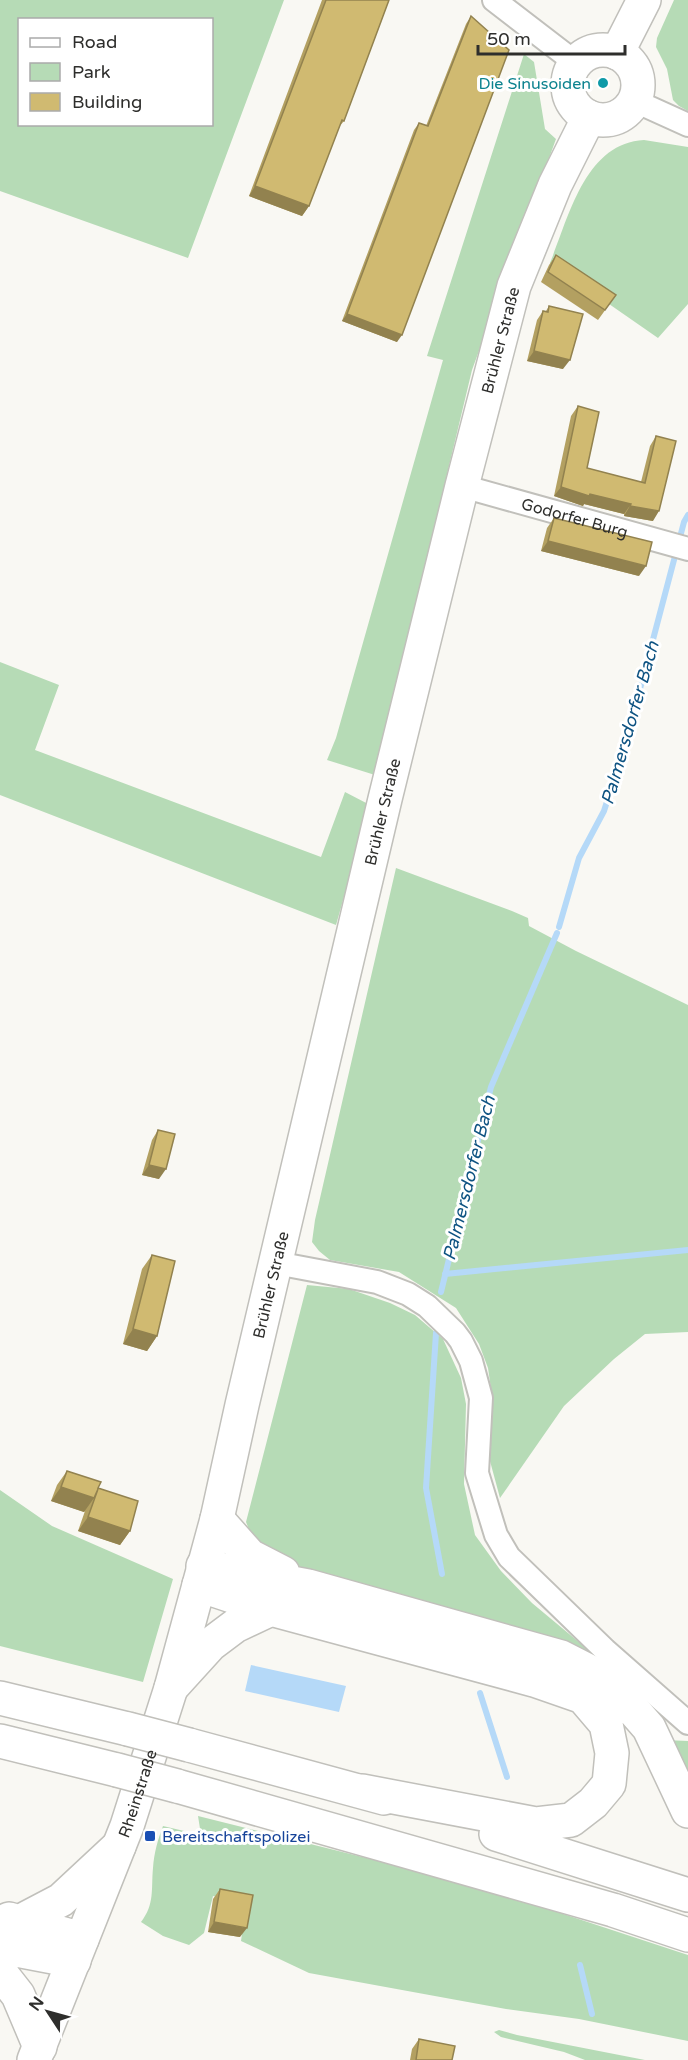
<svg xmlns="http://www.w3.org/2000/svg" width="688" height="2060" font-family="'Varela Round',sans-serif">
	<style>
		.green { fill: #b6dbb6; fill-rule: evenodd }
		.water { fill: #b5d9f8 }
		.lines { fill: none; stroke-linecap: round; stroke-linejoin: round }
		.stream { stroke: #b5d9f8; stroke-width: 6 }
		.minor-casing { stroke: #c1c0bb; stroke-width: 26 }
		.secondary-casing { stroke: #c1c0bb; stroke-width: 36 }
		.motorway-casing { stroke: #c1c0bb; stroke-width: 36 }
		.minor { stroke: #fff; stroke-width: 22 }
		.secondary { stroke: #fff; stroke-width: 33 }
		.motorway { stroke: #fff; stroke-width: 33 }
		.motorway-bridge-casing { stroke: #c1c0bb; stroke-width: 36; stroke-linecap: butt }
		.motorway-bridge { stroke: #fff; stroke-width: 33 }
		.wall { fill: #b3a061 }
		.shaded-wall { fill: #92824f }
		.building { fill: #d0ba71; stroke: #92824f; stroke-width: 1.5 }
		.culture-dot { fill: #0f9aa8; stroke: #fff; stroke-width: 2 }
		.transit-dot { fill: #1a4fb4; stroke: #fff; stroke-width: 2 }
		.labels { text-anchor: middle; stroke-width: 6; stroke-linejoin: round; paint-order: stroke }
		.culture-label { font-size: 16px; fill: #0d838f; stroke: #fff; text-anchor: end }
		.street-label { font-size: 16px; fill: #2e2e2c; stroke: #fff }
		.transit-label { font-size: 16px; fill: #164399; stroke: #fff; text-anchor: start }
		.water-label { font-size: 18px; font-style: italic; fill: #0e5382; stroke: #fff }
	</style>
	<rect width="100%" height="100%" fill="#f9f8f3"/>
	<path class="green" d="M0,0H284L188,258L0,191ZM20,20H212V124H20Z
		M674,0H688V111L679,106L673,100L667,69L656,47L657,38Z
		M524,54L534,62L545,129L556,139L472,370L375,775L327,760L336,738L443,360L427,356Z
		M644,140L688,147V304L658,338L550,263C569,217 585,143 644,140Z
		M0,662L59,685L35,750L321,857L345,792L370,805L336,925L0,795Z
		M396,868L512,911L528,918L529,926L576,951L688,1005V1332L645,1334L614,1359L564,1406L500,1498L487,1450L492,1396L488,1368L479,1344L456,1308L399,1272L330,1260L319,1251L312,1242L315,1220Z
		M307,1285L349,1289L390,1303L415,1315L443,1339L461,1378L466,1404L464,1484L475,1535L501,1571L532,1603L592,1653L416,1607L260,1557L246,1522Z
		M0,1490L52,1526L173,1579L143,1682L0,1646Z
		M664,1740L688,1741V1791Z
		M198,1816L447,1878L536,1905L688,1955V2041L579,2019L506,2009L309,1973L241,1941L246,1904L213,1896L204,1933L189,1945L163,1936L141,1922C155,1904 151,1889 153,1868C154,1853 158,1839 163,1826L201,1835Z
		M499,2030L517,2035L645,2060H585L564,2052L501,2037L494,2032Z"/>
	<path class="water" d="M251,1665L346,1686L339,1712L245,1691Z"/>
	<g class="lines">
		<path class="stream" d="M559,927L579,858L604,811L626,742L684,522L688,515
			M445,1274L688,1250
			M441,1292L491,1087L557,933
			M436,1333L426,1488L442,1574
			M480,1693L507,1777
			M580,1965L592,2014"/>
		<g class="minor-casing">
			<g id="minor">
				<path d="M494,0L576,63"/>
				<path d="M635,101L688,125"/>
				<path id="s1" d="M462,486L688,549"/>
				<path d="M276,1263L377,1282L408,1294L427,1306L455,1333L461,1341L471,1361L481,1398L477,1473L496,1535L509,1557L605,1650L688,1723"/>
			</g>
		</g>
		<g class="secondary-casing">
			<g id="secondary">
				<circle cx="603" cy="85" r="35"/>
				<path d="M617,53L644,0"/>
				<path id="s2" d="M34,2060L127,1826L171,1688L217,1519L242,1405L385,799L462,486L514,286L555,185L589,117"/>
			</g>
		</g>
		<g class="motorway-casing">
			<path id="motorway" d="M217,1519L250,1556L283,1573
				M203,1566L308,1586L561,1657L608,1681L649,1728L688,1811
				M199,1585L271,1609L534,1680L583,1697L606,1724L612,1753L609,1784L593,1803L571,1820L536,1824L362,1791
				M171,1688L211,1644L235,1626L271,1609
				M0,1698L128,1729
				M0,1741L117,1770
				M189,1745L384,1798
				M177,1786L613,1910L688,1935
				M496,1834L688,1895
				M9,1919L82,1939
				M21,1921L61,1900L119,1846
				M0,1947L74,1961
				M0,1972L18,1995L40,2047"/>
		</g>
		<use href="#minor" class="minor"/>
		<use href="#secondary" class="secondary"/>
		<use href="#motorway" class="motorway"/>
		<g class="motorway-bridge-casing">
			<path id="motorway-bridge" d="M128,1729L189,1745
				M117,1770L177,1786"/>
		</g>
		<use href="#motorway-bridge" class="motorway-bridge"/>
	</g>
	<path class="wall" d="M322,0H389L344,121L338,128L309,206L302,216L249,196Z
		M471,16L397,342L342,321L414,130L419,123L426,126L466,24Z
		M556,255L616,295L598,320L541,282L549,265Z
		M549,306L563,369L527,361L537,320L543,311H546Z
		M578,406L587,468L641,482L650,446L656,436L653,521L624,516V514L584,504L583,506L554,496L571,416Z
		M554,518L639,576L541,551L547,528Z
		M158,1130L159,1179L142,1175L152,1140Z
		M152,1255L157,1336L147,1351L123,1344L142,1269Z
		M67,1471L98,1488L130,1531L120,1545L78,1531L85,1511L84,1512L51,1501L57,1485Z
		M220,1889L240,1937L208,1932L213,1899Z
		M419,2039L452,2060H410L412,2049Z"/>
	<path class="shaded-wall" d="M255,186L309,206L302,216L249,196Z
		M347,314L402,335L397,342L342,321Z
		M534,351L570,360L563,369L527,361Z
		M561,487L590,494L631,504L624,514L584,504L583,506L554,496Z
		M630,506L659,511L653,521L624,516Z
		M548,541L646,566L639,576L541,551Z
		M149,1165L166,1169L159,1179L142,1175Z
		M133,1329L157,1336L147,1351L123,1344Z
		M61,1487L94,1498L84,1512L51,1501Z
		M88,1517L130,1531L120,1545L78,1531Z
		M214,1922L247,1928L240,1937L208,1932Z"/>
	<path class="building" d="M326,0H389L344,121L342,120L309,206L255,186Z
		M471,16L509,50L402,335L347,314L419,123L428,126Z
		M556,255L616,295L605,310L548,272Z
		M549,306L583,314L570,360L534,351L543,311L548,312Z
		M578,406L599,412L587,468L645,483L656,436L676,441L659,511L630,506L631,504L590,494L589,496L561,487Z
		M554,518L652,542L646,566L548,541Z
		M158,1130L175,1134L166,1169L149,1165Z
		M152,1255L175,1261L157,1336L133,1329Z
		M67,1471L101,1482L98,1488L138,1501L130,1531L88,1517L98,1489L94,1498L61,1487Z
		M220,1889L253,1895L247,1928L214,1922Z
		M419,2039L455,2046L452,2060H416Z"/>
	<circle class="culture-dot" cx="603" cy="83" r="6"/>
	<rect class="transit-dot" x="144" y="1830" width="12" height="12" rx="3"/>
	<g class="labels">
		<g class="culture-label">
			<text x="591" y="89">Die Sinusoiden</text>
		</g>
		<g class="street-label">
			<text dy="6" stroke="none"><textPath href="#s2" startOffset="1784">Brühler Straße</textPath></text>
			<text dy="6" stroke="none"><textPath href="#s1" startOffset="117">Godorfer Burg</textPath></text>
			<text dy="6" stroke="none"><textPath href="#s2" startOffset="1298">Brühler Straße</textPath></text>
			<text dy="6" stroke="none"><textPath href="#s2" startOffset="812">Brühler Straße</textPath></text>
			<text dy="6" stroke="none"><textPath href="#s2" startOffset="286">Rheinstraße</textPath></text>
		</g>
		<g class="transit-label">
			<text x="162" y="1842">Bereitschaftspolizei</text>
		</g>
		<g class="water-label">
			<text transform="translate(630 723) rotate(-74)" y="6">Palmersdorfer Bach</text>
			<text transform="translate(469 1178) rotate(-76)" y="6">Palmersdorfer Bach</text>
		</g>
	</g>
	<rect x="18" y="18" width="195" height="108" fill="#ffffff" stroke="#ababab" stroke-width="1.5"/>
	<rect x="30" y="38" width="30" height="9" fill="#ffffff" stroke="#ababab" stroke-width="1.5"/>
	<text x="72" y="48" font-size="18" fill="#2e2e2c">Road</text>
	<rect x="30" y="63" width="30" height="18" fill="#b6dbb6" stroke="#ababab" stroke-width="1.5"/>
	<text x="72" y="78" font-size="18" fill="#2e2e2c">Park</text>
	<rect x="30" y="93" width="30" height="18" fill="#d0ba71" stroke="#ababab" stroke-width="1.5"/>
	<text x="72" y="108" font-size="18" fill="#2e2e2c">Building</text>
	<g transform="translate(48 2012) rotate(306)" stroke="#ffffff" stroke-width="4.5" paint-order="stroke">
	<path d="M0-4.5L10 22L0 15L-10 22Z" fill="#2e2e2c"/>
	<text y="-9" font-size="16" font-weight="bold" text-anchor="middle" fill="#2e2e2c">N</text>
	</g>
	<path d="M478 45v9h147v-9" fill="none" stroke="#2e2e2c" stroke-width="3"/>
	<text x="487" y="45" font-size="18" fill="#2e2e2c" stroke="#ffffff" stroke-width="4.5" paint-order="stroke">50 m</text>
</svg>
